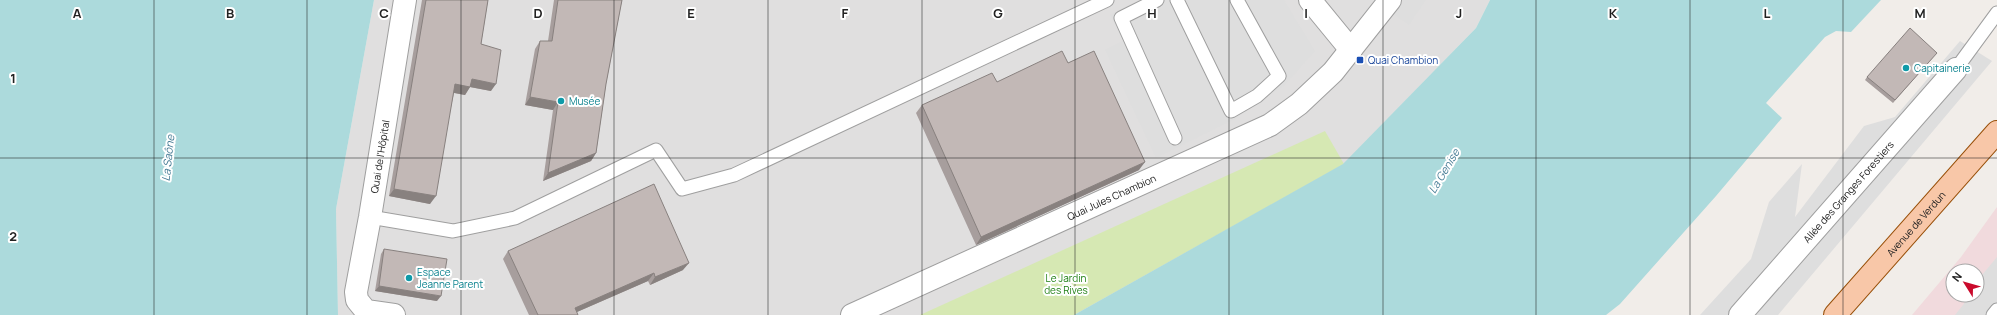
<svg xmlns="http://www.w3.org/2000/svg" width="1997" height="315" font-family="Manrope,sans-serif">
	<style>
		.residential { fill: #e0dfdf }
		.commercial { fill: #f1dadd; fill-rule: evenodd }
		.grass { fill: #d6e8b3 }
		.parking { fill: #dedede }
		.water { fill: #acdadc }
		.lines { fill: none; stroke-linecap: round; stroke-linejoin: round }
		.lane-casing { stroke: #9f9f9f; stroke-width: 15 }
		.street-casing { stroke: #9f9f9f; stroke-width: 24 }
		.primary-casing { stroke: #984f08; stroke-width: 24 }
		.lane { stroke: #fff; stroke-width: 13 }
		.street { stroke: #fff; stroke-width: 22 }
		.primary { stroke: #f8c7a8; stroke-width: 22 }
		.wall { fill: #a79e9d }
		.shaded-wall { fill: #88817f }
		.building { fill: #c2b8b6; stroke: #88817f }
		.grid { fill: none; stroke: #222; stroke-width: 1; stroke-opacity: 0.55 }
		.transit-dot { fill: #1a4fb4; stroke: #fff; stroke-width: 1.5 }
		.culture-dot { fill: #0f9aa8; stroke: #fff; stroke-width: 1.5 }
		.labels { text-anchor: middle; stroke-width: 4; stroke-linejoin: round; paint-order: stroke }
		.transit-label { font-size: 10px; fill: #164399; stroke: #fff; text-anchor: start }
		.culture-label { font-size: 10px; fill: #0d838f; stroke: #fff; text-anchor: start }
		.street-label { font-size: 10px; fill: #222; stroke: #fff }
		.park-label { font-size: 10px; fill: #1c7e12; stroke: #fff }
		.water-label { font-size: 11px; font-style: italic; fill: #487d96; stroke: #fff }
		.grid-label { font-size: 13px; text-anchor: middle; font-weight: bold; fill: #222; stroke: #fff; stroke-width: 4; stroke-linejoin: round; paint-order: stroke }
	</style>
	<rect width="100%" height="100%" fill="#f1ede9"/>
	<path class="residential" d="M374,0H1490L1476,28L1344,164L1074,315H338L336,209Z"/>
	<path class="commercial" d="M1997,207V315H1912L1961,257ZM1953,271H1977V295H1953Z"/>
	<path class="grass" d="M1325,131L1344,164L1074,315H920Z"/>
	<path class="parking" d="M1140,0H1284L1315,51L1285,85L1235,119L1156,158L1105,50L1123,41L1110,15Z
		M1402,0H1426L1409,25L1393,14Z
		M1960,41L1992,61L1778,315H1700L1751,259L1769,202L1802,164L1795,217L1864,126L1895,117Z
		M1997,257V315H1955L1963,305L1969,295H1977V281Z"/>
	<path class="water" d="M0,0H374L336,209L338,315H0Z
		M1490,0H1881L1851,32L1836,31L1825,37L1766,103L1782,118L1716,196L1620,304L1606,315H1074L1343,164L1476,28Z"/>
	<g class="lines">
		<g class="lane-casing">
			<path id="lane" d="M1157,0L1121,18L1175,138
				M1177,0L1231,111L1257,96L1279,76L1237,0
				M1956,69L1997,13
				M370,217L453,231L515,218L656,150L682,189L734,175L1107,0
				M1993,315L1997,310"/>
		</g>
		<g class="street-casing">
			<g id="street">
				<path d="M1310,0L1351,50"/>
				<path id="s1" d="M394,315L366,311L357,300L356,292L370,217L405,0"/>
				<path id="s2" d="M852,315L1270,125L1299,104L1333,72L1390,0"/>
				<path id="s3" d="M1740,315L1956,69"/>
			</g>
		</g>
		<g class="primary-casing">
			<g id="primary">
				<path id="s4" d="M1835,315L1997,132"/>
			</g>
		</g>
		<use href="#lane" class="lane"/>
		<use href="#street" class="street"/>
		<use href="#primary" class="primary"/>
	</g>
	<path class="wall" d="M422,0H488L481,44L491,91L470,87L465,95L454,93L430,204L389,196Z
		M554,0H622L606,84L596,153L591,161L543,181L553,110L525,105L535,49L540,41H548Z
		M1934,56L1893,103L1865,80L1867,77Z
		M1068,63L1139,170L976,245L916,113L922,105L997,82Z
		M384,249L437,301L375,291L381,254Z
		M508,251L683,270L650,285L648,281L577,312L578,315H529L503,259Z"/>
	<path class="shaded-wall" d="M472,79L496,84L491,91L470,87L465,95L450,92L455,84Z
		M530,97L558,102L553,110L525,105Z
		M596,153L591,161L543,181L548,173Z
		M1145,162L1139,170L976,245L981,237Z
		M394,189L436,196L430,204L389,196Z
		M689,263L683,270L650,285L655,277Z
		M654,273L648,281L570,315L575,308Z
		M379,286L441,296L437,301L375,291Z"/>
	<path class="building" d="M426,0H488L481,44L501,50L496,84L472,79L470,87L455,84L436,196L394,189Z
		M558,0H622L606,84L596,153L548,173L558,102L530,97L540,41H552Z
		M1910,28L1937,53L1895,100L1867,77Z
		M1062,51L1068,63L1094,51L1145,162L981,237L922,105L992,73L997,82Z
		M654,184L689,263L655,277L654,273L575,308L578,315H538L508,251Z
		M384,249L447,259L441,296L379,286Z"/>
	<path class="grid" d="M154,0V315M307,0V315M461,0V315M614,0V315M768,0V315M922,0V315M1075,0V315M1229,0V315M1383,0V315M1536,0V315M1690,0V315M1843,0V315M0,158H1997"/>
	<rect class="transit-dot" x="1356" y="56" width="8" height="8" rx="2"/>
	<g class="culture-dot">
		<circle cx="1906" cy="68" r="4"/>
		<circle cx="561" cy="101" r="4"/>
		<circle cx="409" cy="278" r="4"/>
	</g>
	<g class="labels">
		<g class="transit-label">
			<text x="1368" y="64">Quai Chambion</text>
		</g>
		<g class="culture-label">
			<text x="1914" y="72">Capitainerie</text>
			<text x="569" y="105">Musée</text>
			<text x="417" y="276">Espace<tspan x="417" dy="12">Jeanne Parent</tspan></text>
		</g>
		<g class="street-label">
			<text dy="4" stroke="none"><textPath href="#s1" startOffset="188">Quai de l'Hôpital</textPath></text>
			<text dy="4" stroke="none"><textPath href="#s3" startOffset="164">Allée des Granges Forestiers</textPath></text>
			<text dy="4" stroke="none"><textPath href="#s2" startOffset="285">Quai Jules Chambion</textPath></text>
			<text dy="4" stroke="none"><textPath href="#s4" startOffset="122">Avenue de Verdun</textPath></text>
		</g>
		<g class="park-label">
			<text x="1066" y="282">Le Jardin<tspan x="1066" dy="12">des Rives</tspan></text>
		</g>
		<g class="water-label">
			<text transform="translate(168 158) rotate(-84)" y="4">La Saône</text>
			<text transform="translate(1444 171) rotate(-59)" y="4">La Genise</text>
		</g>
	</g>
	<g class="grid-label">
		<text x="77" y="18">A</text>
		<text x="230" y="18">B</text>
		<text x="384" y="18">C</text>
		<text x="538" y="18">D</text>
		<text x="691" y="18">E</text>
		<text x="845" y="18">F</text>
		<text x="998" y="18">G</text>
		<text x="1152" y="18">H</text>
		<text x="1306" y="18">I</text>
		<text x="1459" y="18">J</text>
		<text x="1613" y="18">K</text>
		<text x="1767" y="18">L</text>
		<text x="1920" y="18">M</text>
		<text x="13" y="83">1</text>
		<text x="13" y="241">2</text>
	</g>
	<g transform="translate(1965 283) rotate(307)"><circle r="19" fill="#ffffff" stroke="#a7a7a7"/>
	<path d="M0-3L7 15L0 10L-7 15Z" fill="#ca0a2c"/>
	<text y="-6" font-size="11" font-weight="bold" text-anchor="middle" fill="#222222">N</text>
	</g>
</svg>
